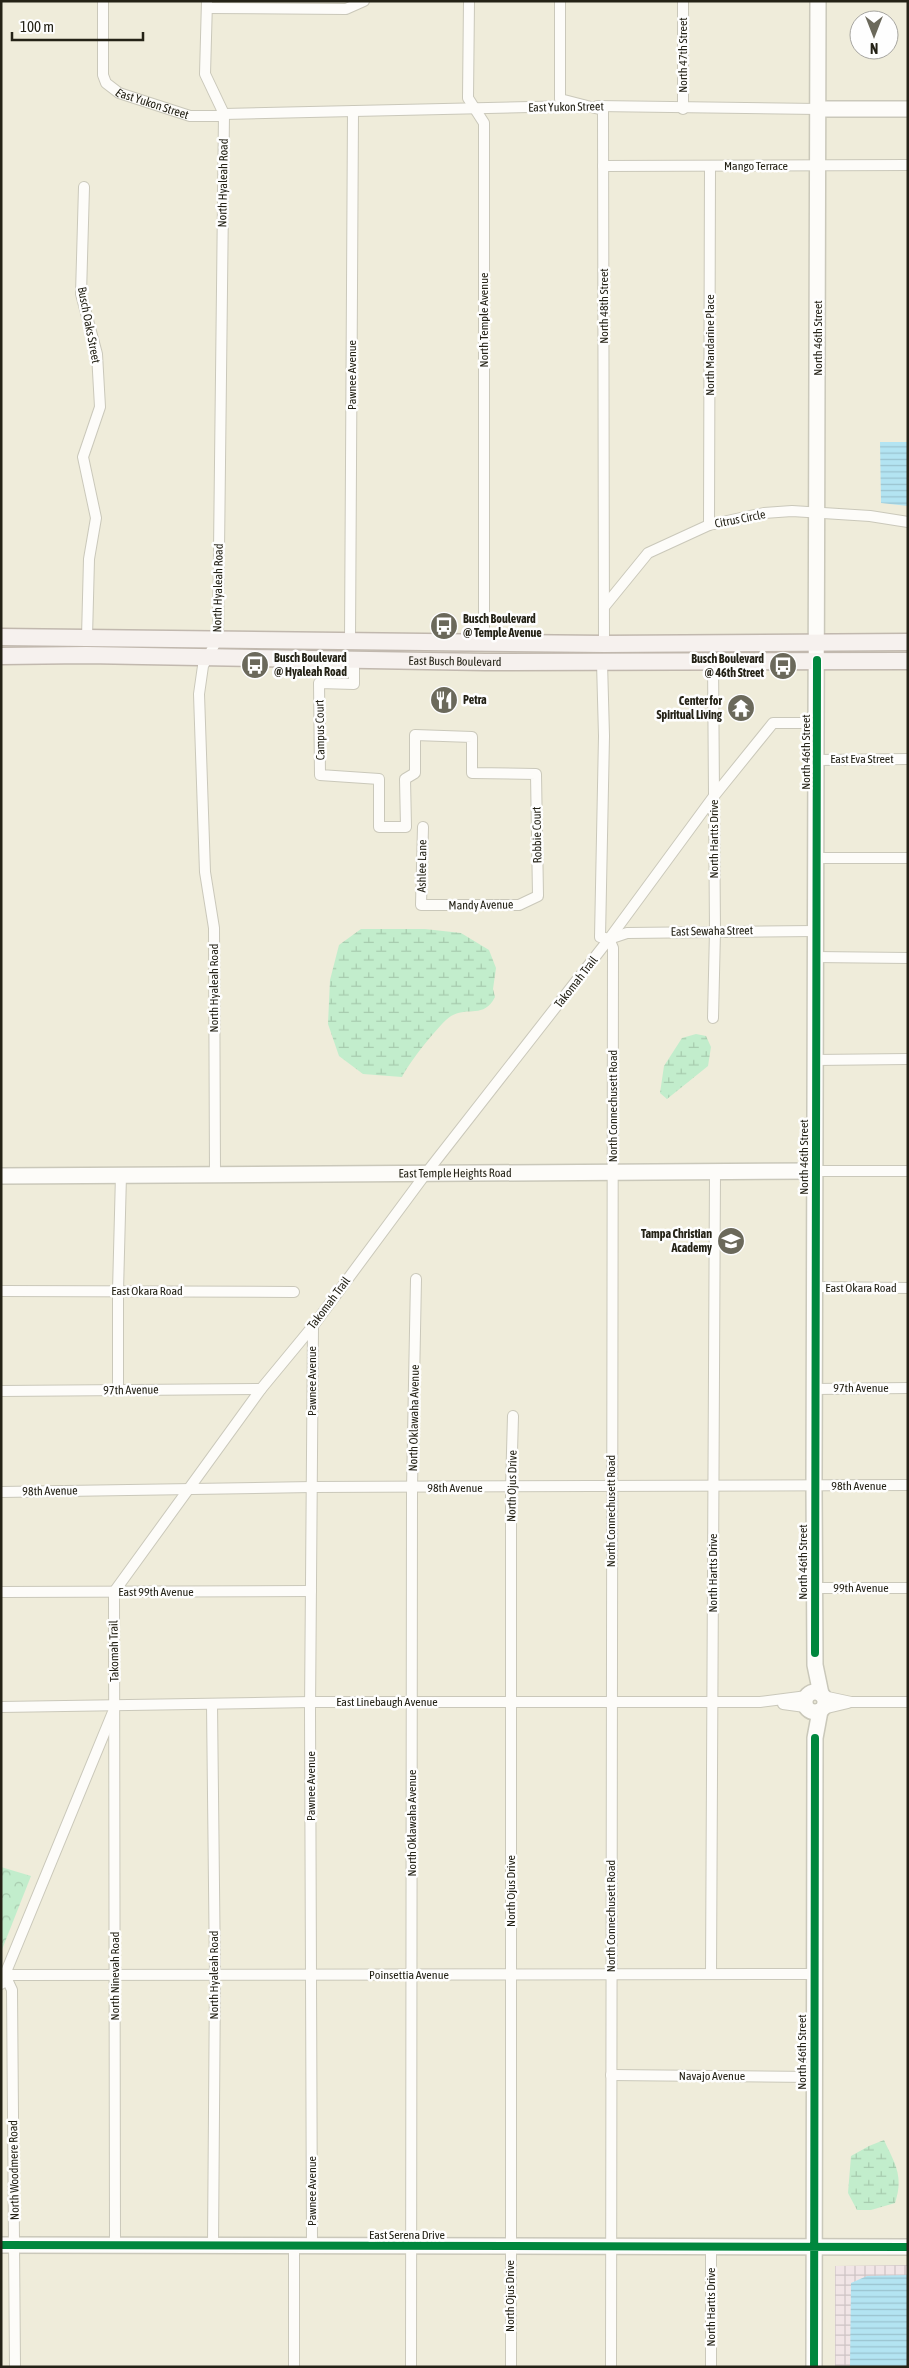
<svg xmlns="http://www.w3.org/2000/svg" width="909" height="2368" font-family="'Asap Condensed',sans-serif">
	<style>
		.industrial { fill: url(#industrial-grid) }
		.wetland { fill: url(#wetland-marsh) }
		.park { fill: url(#park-crowns) }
		.water { fill: url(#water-rules) }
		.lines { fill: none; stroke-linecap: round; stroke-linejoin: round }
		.street-casing { stroke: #cac8ba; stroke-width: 12 }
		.secondary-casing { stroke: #cac8ba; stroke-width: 18 }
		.primary-casing { stroke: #c1b8ae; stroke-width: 19 }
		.street { stroke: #fdfcf9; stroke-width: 10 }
		.secondary { stroke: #fdfcf9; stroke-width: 15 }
		.primary { stroke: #f6f1ee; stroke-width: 16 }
		.cycleway-casing { stroke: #fefefe; stroke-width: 11 }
		.cycleway { stroke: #00873e; stroke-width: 8 }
		.labels { text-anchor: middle; stroke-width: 5; stroke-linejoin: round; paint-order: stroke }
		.street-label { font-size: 12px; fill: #242216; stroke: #fefefe }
		.poi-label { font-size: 12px; font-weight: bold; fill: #242216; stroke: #fefefe; text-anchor: start }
	</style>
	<defs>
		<pattern id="industrial-grid" width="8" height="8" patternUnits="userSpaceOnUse" patternTransform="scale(1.25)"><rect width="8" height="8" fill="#f1e5e6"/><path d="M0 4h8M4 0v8" fill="none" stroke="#cec4c5"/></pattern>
		<pattern id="wetland-marsh" width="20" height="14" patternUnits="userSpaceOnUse" patternTransform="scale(1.25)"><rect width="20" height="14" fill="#c2edcc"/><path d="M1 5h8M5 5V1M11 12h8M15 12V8" fill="none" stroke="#a7cbae"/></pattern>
		<pattern id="park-crowns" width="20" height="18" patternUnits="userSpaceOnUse" patternTransform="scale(1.25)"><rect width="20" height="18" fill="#c2edcc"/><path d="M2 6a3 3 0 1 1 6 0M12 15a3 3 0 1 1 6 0" fill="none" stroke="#a7cbae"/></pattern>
		<pattern id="water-rules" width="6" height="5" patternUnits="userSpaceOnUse" patternTransform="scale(1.25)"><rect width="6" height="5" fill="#b3e4f2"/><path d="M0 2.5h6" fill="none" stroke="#9ac3cf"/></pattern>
	</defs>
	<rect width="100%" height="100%" fill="#efecda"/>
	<path class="industrial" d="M908,2265V2367H835V2266Z"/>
	<path class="wetland" d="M361,929H425L461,933L489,950L496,968L493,989L495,997C484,1019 468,1006 451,1016C440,1023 408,1064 402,1077L363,1074L339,1056L328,1024L330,980L339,945Z
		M696,1034L706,1036L711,1047L708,1066L667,1099L660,1093L664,1066L682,1038Z
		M884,2140C895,2164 904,2176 895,2203L871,2210H857L848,2193L851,2156L869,2146Z"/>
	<path class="park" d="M1,1867L31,1876L1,1952Z"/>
	<path class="water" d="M880,442H908V506L881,503Z
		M908,2275V2367H850L851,2283L867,2276Z"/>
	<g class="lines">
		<g class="street-casing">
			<g id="street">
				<path id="s1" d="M103,1V75L106,83L119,93L190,116H224"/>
				<path d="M207,1L205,74L224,114L218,638L203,666L199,694L205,872L214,928L215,1174"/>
				<path d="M469,1L468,98L484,123V643"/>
				<path d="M560,1V99L603,110L604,644"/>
				<path d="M207,8L346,9L364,1"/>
				<path d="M597,106L818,109"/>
				<path d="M683,109V1"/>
				<path d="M224,114L573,106"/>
				<path d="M603,166L908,165"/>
				<path d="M84,187L81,294L97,354L100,407L83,457L96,518L89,559L87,637"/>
				<path d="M709,525L710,166"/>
				<path d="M604,607L648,553L709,525L764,513L792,511L870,516L908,522"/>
				<path d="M350,640L353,111"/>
				<path d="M354,661V684L319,683L320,775L379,779V827H406L405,779L415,773V735L472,737V773L536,774L538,896L519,905H421L423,827"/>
				<path d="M602,662L604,736L600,937L609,939L627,933L815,931"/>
				<path d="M817,760L908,759"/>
				<path d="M817,858H908"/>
				<path d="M609,939L613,948L611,2367"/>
				<path d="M815,957L908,958"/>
				<path d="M713,1018L715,931L713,660"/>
				<path d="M815,1060L908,1059"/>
				<path d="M815,1171H908"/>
				<path d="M815,1287L908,1288"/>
				<path d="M1,1291L294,1292"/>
				<path d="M815,1389L908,1388"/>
				<path d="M118,1390V1291L121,1175"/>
				<path d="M1,1391L261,1389"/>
				<path d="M1,1492L312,1487L908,1485"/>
				<path d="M814,1588H908"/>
				<path d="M1,1592L311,1591"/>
				<path d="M823,1696L851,1702H908"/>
				<path d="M212,1704L215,1976L213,2246"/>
				<path d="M783,1704L805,1707"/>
				<path d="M1,1707L311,1702H760L807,1696"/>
				<path d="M823,1709L848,1703"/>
				<path d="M711,1974L715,1172"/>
				<path d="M1,1984L113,1712"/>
				<path d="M611,2075L813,2077"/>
				<path d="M115,2245L114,1592L261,1389L313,1326L427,1172L609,939L714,796L773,723H817"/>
				<path d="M312,2246L310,1710L313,1326"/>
				<path d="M15,2367L12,1990L5,1975L813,1974"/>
				<path d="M294,2367V2246"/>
				<path d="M411,2367L412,1488L416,1279"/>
				<path d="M511,2367V1488L513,1416"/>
				<path d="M711,2367V2247"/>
			</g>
		</g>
		<g class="secondary-casing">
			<g id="secondary">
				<path d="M818,1L814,1486L815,1665L821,1694"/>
				<path d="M818,109H908"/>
				<path id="s2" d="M1,1176L815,1171"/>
				<circle cx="815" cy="1702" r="10"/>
				<path d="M1,2245L908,2247"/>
				<path d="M814,2367L815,1738L820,1711"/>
			</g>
		</g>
		<g class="primary-casing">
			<g id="primary">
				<path d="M1,637L604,644L908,642"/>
				<path id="s3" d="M1,656L86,655L485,662L908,661"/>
			</g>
		</g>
		<use href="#street" class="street"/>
		<use href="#secondary" class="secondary"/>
		<use href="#primary" class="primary"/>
		<g class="cycleway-casing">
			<path id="cycleway" d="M815,1653L817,660
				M1,2245L908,2247
				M814,2367L815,1738"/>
		</g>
		<use href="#cycleway" class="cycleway"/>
	</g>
	<defs>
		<g id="bus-disc" transform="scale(1.4375)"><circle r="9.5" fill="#6b695b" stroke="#fefefe"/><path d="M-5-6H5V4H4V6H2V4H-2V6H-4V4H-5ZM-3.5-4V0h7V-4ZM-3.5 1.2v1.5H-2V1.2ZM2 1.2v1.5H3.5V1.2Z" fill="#fff"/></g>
		<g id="restaurant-disc" transform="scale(1.4375)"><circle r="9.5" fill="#6b695b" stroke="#fefefe"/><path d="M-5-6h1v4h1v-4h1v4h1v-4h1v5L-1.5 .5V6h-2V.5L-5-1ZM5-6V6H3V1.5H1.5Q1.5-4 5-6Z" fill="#fff"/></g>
		<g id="temple-disc" transform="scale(1.4375)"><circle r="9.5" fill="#6b695b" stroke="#fefefe"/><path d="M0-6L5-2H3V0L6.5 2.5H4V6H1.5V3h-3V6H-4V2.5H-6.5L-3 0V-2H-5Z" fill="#fff"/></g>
		<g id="school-disc" transform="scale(1.4375)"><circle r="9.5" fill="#6b695b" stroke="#fefefe"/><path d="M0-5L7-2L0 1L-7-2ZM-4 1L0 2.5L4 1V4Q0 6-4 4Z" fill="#fff"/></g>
	</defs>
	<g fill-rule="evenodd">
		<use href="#bus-disc" x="444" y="626"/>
		<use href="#bus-disc" x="255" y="665"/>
		<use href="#bus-disc" x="783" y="666"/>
		<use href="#restaurant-disc" x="444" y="700"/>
		<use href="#temple-disc" x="741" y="708"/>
		<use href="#school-disc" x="731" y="1241"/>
	</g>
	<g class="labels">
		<g class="street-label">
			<text transform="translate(683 55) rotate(-90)" y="4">North 47th Street</text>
			<text dy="4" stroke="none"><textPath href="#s1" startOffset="134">East Yukon Street</textPath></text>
			<text transform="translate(566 107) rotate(-1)" y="4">East Yukon Street</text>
			<text x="756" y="170">Mango Terrace</text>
			<text transform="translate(223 183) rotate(-89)" y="4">North Hyaleah Road</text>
			<text transform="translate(604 306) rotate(-90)" y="4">North 48th Street</text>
			<text transform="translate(484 320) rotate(-90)" y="4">North Temple Avenue</text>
			<text transform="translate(89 325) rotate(79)" y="4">Busch Oaks Street</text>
			<text transform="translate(818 338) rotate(-90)" y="4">North 46th Street</text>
			<text transform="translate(710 345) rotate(-90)" y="4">North Mandarine Place</text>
			<text transform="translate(352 375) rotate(-90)" y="4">Pawnee Avenue</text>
			<text transform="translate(740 519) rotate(-11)" y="4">Citrus Circle</text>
			<text transform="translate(218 588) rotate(-89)" y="4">North Hyaleah Road</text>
			<text dy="4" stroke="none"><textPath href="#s3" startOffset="454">East Busch Boulevard</textPath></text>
			<text transform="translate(320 730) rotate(-91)" y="4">Campus Court</text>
			<text transform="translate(806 752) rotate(-90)" y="4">North 46th Street</text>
			<text x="862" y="763">East Eva Street</text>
			<text transform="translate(537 835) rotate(-91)" y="4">Robbie Court</text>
			<text transform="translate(714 839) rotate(-90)" y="4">North Hartts Drive</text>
			<text transform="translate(422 866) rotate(-89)" y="4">Ashlee Lane</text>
			<text transform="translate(481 905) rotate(-1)" y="4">Mandy Avenue</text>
			<text transform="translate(712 931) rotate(-1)" y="4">East Sewaha Street</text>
			<text transform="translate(576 982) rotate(-52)" y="4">Takomah Trail</text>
			<text transform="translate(214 988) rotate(-90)" y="4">North Hyaleah Road</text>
			<text transform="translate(613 1106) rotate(-90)" y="4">North Connechusett Road</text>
			<text transform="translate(804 1157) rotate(-90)" y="4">North 46th Street</text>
			<text dy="4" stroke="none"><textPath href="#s2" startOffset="454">East Temple Heights Road</textPath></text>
			<text x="861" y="1292">East Okara Road</text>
			<text x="147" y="1295">East Okara Road</text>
			<text transform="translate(329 1303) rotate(-53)" y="4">Takomah Trail</text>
			<text transform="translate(312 1381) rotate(-90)" y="4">Pawnee Avenue</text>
			<text x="861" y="1392">97th Avenue</text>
			<text transform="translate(131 1390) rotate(-1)" y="4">97th Avenue</text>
			<text transform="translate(414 1418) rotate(-89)" y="4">North Oklawaha Avenue</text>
			<text transform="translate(512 1486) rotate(-89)" y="4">North Ojus Drive</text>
			<text x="859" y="1490">98th Avenue</text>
			<text x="455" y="1492">98th Avenue</text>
			<text transform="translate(50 1491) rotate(-1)" y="4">98th Avenue</text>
			<text transform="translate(611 1511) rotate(-90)" y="4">North Connechusett Road</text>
			<text transform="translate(803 1562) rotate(-90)" y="4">North 46th Street</text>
			<text transform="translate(713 1573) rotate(-90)" y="4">North Hartts Drive</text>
			<text x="861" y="1592">99th Avenue</text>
			<text x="156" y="1596">East 99th Avenue</text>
			<text transform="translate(114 1651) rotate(-91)" y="4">Takomah Trail</text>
			<text x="387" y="1706">East Linebaugh Avenue</text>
			<text transform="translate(311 1786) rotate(-90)" y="4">Pawnee Avenue</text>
			<text transform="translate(412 1823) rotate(-90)" y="4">North Oklawaha Avenue</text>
			<text transform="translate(511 1891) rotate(-90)" y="4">North Ojus Drive</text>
			<text transform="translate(611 1916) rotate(-90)" y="4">North Connechusett Road</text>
			<text transform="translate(214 1975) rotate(-90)" y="4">North Hyaleah Road</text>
			<text x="409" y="1979">Poinsettia Avenue</text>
			<text transform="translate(115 1976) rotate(-90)" y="4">North Ninevah Road</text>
			<text transform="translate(802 2052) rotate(-90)" y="4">North 46th Street</text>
			<text x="712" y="2080">Navajo Avenue</text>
			<text transform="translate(14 2170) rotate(-91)" y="4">North Woodmere Road</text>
			<text transform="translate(312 2191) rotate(-90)" y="4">Pawnee Avenue</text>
			<text x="407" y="2239">East Serena Drive</text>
			<text transform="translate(510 2296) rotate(-90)" y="4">North Ojus Drive</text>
			<text transform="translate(711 2307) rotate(-90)" y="4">North Hartts Drive</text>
		</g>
		<g class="poi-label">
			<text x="463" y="623">Busch Boulevard<tspan x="463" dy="14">@ Temple Avenue</tspan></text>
			<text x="274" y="662">Busch Boulevard<tspan x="274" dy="14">@ Hyaleah Road</tspan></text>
			<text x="764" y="663" text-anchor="end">Busch Boulevard<tspan x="764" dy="14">@ 46th Street</tspan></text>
			<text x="463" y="704">Petra</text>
			<text x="722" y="705" text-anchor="end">Center for<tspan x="722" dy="14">Spiritual Living</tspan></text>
			<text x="712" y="1238" text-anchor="end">Tampa Christian<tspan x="712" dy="14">Academy</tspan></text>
		</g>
	</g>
	<rect width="909" height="2368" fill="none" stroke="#242216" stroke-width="5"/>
	<g transform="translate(874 35) rotate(180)"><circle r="24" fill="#fefefe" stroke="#a7a6a1"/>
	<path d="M0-4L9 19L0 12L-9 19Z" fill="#6b695b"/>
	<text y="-8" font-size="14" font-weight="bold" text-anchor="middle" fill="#242216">N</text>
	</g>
	<path d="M12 32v8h131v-8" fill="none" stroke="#242216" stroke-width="2.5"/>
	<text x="20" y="32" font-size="15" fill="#242216" stroke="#fefefe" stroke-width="4" paint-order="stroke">100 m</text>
</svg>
